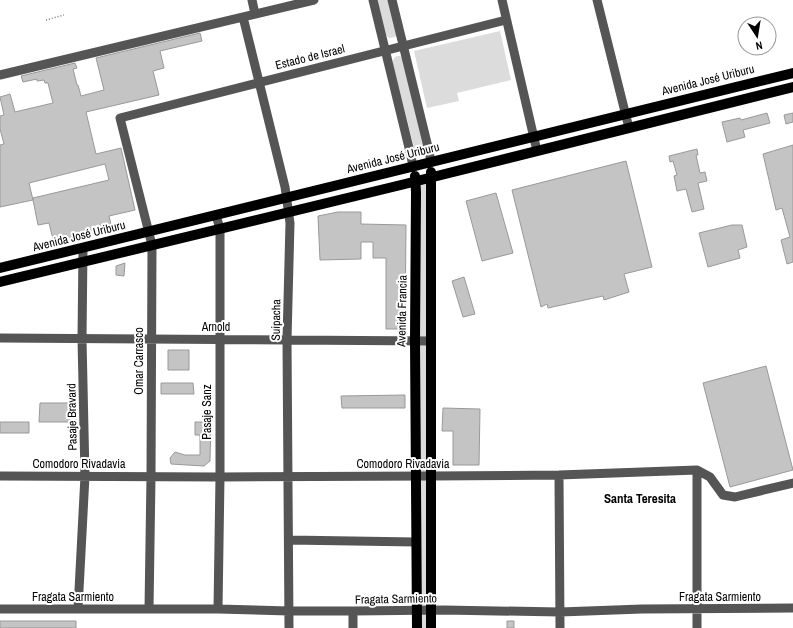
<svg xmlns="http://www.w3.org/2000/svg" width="793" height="628" font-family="'Archivo Narrow',sans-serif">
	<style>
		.green { fill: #dcdcdc }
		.building { fill: #c4c4c4; stroke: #999; fill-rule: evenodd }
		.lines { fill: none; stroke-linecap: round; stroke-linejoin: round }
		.path { stroke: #777; stroke-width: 1.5; stroke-dasharray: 1 2; stroke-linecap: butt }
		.minor { stroke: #555; stroke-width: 9 }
		.major { stroke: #000; stroke-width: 10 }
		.labels { text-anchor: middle; stroke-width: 4; stroke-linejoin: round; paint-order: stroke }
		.street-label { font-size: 12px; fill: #000; stroke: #fff }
		.neighbourhood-label { font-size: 13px; font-weight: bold; fill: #000; stroke: #fff }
	</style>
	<rect width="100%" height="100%" fill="#fff"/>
	<path class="green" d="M377,0H388L397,34L395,37L389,38L386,35Z
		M500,31L511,80L457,93L459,101L427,108L414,51Z
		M397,56H400L402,58L425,148L423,153C419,154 417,154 415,151L393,64C393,60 393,58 397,56Z
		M432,177L431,628H417L415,181Z"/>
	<path class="building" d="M200,33L202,41L160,51L164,68L153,71L159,95L86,112L96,154L121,148L135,210L109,216L112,229L54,243L49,223L38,225L33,200L0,207V145L4,144L0,129V116L4,115L0,97L10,94L15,112L53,103L48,83H45L44,80L37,81V79L23,82L21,76L75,63L77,68L73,69L77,85H78L81,96L104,90L96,58ZM105,164L109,180L33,198V200L29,183Z
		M767,113L770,123L743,130L745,137L727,142L722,122L740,118L741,120Z
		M793,113V122L786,124L784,115Z
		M793,145V262L787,264L781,240L790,237L782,208L776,210L763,154Z
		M697,149L698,155H696L700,173L705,172L707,181L698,183L704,209L692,212L686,189L677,191L674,176L677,175L673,161L670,162L669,156Z
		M626,161L652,267L624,274L629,292L604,300L603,296L548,308L547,304L541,307L512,190Z
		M496,193L513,253L482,261L466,201Z
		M338,212H361V224L406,225L405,329H386V258H373V242H361V259L320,260L318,216Z
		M732,225H742L747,247L738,250L740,258L708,267L699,233Z
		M125,263L124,276L116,275V266Z
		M464,277L475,314L463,317L452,281Z
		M168,350H189V370H168Z
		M766,366L793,470L730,487L703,383Z
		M161,383H193L194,394H161Z
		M405,395V408H342L341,396Z
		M40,403H76V422H39Z
		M443,408L480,409L479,465H453V431H442Z
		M0,422H29V433H0Z
		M195,422H211L210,461L204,466L171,464L170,458L175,452L185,455H200V435H195Z
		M0,621H76V628H0Z
		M507,621H514V628H507Z"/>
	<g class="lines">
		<path class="path" d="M46,20L64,15"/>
		<path class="minor" d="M252,0L255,14
			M373,0L411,156L413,167
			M392,0L429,151L431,162
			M502,0L537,151
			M597,0L629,128
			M243,17L285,187L290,223L287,340L289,628
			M0,75L314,0
			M216,215L220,229V477L218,609
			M0,338L431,341
			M697,470V628
			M559,475L560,628
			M0,476L220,477L431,476L559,475L697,470L710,477L723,495L735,497L793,483
			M289,540L416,542
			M0,609H218L289,611H353L444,610L560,612L642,609L793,608
			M78,609L85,476L82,339L83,248
			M149,609L151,477L152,245L120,118L506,20
			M353,628V611"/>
		<path class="major" d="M415,176L416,192L415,341L417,628
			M0,268L793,73
			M0,282L405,184L793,87
			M431,628V172"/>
	</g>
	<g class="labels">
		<g class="street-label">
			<text transform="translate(310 57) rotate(-14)" y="4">Estado de Israel</text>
			<text transform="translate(708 80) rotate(-14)" y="4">Avenida José Uriburu</text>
			<text transform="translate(393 158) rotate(-14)" y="4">Avenida José Uriburu</text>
			<text transform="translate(79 236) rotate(-14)" y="4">Avenida José Uriburu</text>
			<text transform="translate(402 311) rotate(-89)" y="4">Avenida Francia</text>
			<text transform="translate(276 320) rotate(-89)" y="4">Suipacha</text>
			<text x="216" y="331">Arnold</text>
			<text transform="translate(139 361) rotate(-90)" y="4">Omar Carrasco</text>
			<text transform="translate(207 412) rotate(-90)" y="4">Pasaje Sanz</text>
			<text transform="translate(72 417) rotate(-91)" y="4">Pasaje Bravard</text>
			<text x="79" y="468">Comodoro Rivadavia</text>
			<text x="403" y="468">Comodoro Rivadavia</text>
			<text x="73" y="601">Fragata Sarmiento</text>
			<text x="720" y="601">Fragata Sarmiento</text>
			<text transform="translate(396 599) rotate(-1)" y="4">Fragata Sarmiento</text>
		</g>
		<g class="neighbourhood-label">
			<text x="640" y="503">Santa Teresita</text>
		</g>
	</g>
	<g transform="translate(757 36) rotate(168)"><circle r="19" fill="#ffffff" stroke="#999999"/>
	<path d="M0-3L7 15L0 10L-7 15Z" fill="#000000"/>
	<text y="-6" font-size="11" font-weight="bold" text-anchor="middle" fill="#000000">N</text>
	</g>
</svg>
